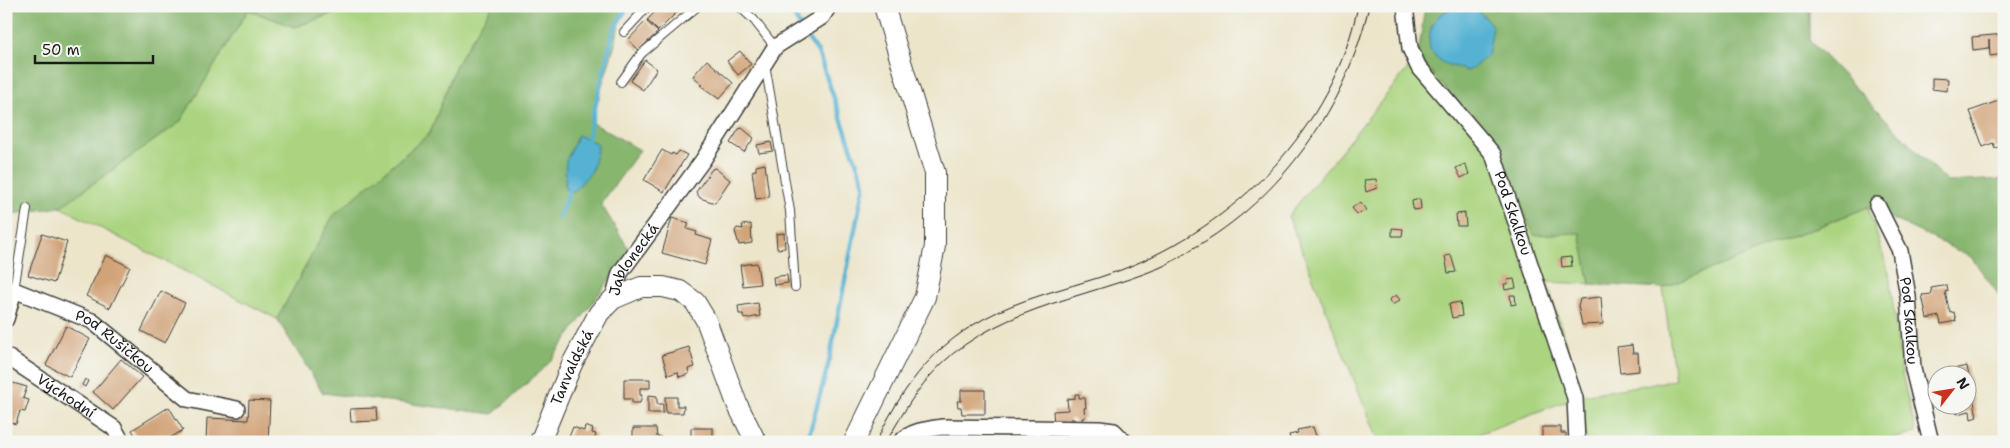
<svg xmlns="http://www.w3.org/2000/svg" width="2010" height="448" font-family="'Shantell Sans',sans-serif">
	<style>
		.green { fill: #aad47f; stroke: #63784e }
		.forest { fill: #87b66e; stroke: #526945 }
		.water { fill: #54b2d3; stroke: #386778 }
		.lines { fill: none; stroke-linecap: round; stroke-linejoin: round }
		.stream { stroke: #54b2d3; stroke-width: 4.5 }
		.building { fill: #d1a378 }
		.lane-casing { stroke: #3b3a36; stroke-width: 10 }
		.street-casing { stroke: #3b3a36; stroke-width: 18 }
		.secondary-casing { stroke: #3b3a36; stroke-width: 22 }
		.lane { stroke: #fff; stroke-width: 8 }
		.street { stroke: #fff; stroke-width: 15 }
		.secondary { stroke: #fff; stroke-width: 20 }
		.tram { stroke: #1c1c1c; stroke-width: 1 }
		.labels { text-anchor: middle; stroke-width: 4; stroke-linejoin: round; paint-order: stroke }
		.street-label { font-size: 15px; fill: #1c1c1c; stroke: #f6f6f2 }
	</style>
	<rect width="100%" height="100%" fill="#f6f6f2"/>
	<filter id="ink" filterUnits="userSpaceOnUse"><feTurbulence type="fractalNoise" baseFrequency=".02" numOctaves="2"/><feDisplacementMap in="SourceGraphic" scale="10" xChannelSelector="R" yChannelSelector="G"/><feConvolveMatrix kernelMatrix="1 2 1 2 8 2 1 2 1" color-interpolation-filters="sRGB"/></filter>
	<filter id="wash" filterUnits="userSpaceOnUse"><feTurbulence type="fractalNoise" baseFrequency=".0096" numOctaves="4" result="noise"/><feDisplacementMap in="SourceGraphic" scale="20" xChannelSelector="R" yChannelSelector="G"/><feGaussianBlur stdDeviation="1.12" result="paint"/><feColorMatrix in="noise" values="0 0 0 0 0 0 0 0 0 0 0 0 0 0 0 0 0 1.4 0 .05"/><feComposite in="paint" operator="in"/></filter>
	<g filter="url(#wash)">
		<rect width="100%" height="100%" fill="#ece5ca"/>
		<path class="green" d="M353,6H492L456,65L430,133L333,216L277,319L60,207L180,122L248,10L295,27Z
			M1418,56L1580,233L1590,284L1547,282L1582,395L1675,380L1663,288L1868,207L1889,273L1902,374L1916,433L1881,442H1586L1582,395L1457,442H1379L1288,216Z"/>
		<path class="forest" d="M6,6H353L295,27L248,10L180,122L60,207L6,215Z
			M492,6H625L621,10L616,41L591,122L640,150L601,204L630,251L549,363L493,414L323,393L277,319L333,216L430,133L456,65Z
			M1425,6H1810V41L1947,182L2004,179V302L1971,257L1868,207L1663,288L1590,284L1580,233L1534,235L1499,153L1418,56Z"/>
		<path class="water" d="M1471,6L1484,16L1493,27L1488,55L1472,69L1467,71L1441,62L1430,50C1426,20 1441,6 1471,6Z
			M578,135L598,144L592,171L573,192L565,189L566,161Z"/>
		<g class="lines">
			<path class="stream" d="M788,6L800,26
				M586,144L614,29L628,6
				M559,218L571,186
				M807,442L829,362L864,184L818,52L809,40"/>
		</g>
		<g id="blocks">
			<path class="building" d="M661,6H683L658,31L647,20Z
				M646,21L658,32L639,50L628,40Z
				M2004,34V54L1990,56L1989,40V48L1973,50L1972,37Z
				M740,51L751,64L738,75L727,61Z
				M645,60L657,69L643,90L630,81Z
				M707,60L733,83L719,99L700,85L702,84L693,76Z
				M1932,78L1948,79L1947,91L1932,89Z
				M2004,99V145L1995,148L1993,143L1983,147L1970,111Z
				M742,128L754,138L744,152L730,143L739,129Z
				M771,142L773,151L759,153L757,145Z
				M662,150L671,155L672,153L676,155L679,151L687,155L664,192L644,180Z
				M765,164L769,197L756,199L752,171L756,170V166Z
				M1465,164L1469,174L1461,178L1456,168Z
				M715,168L730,180L715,203L700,198L696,192L712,169Z
				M1376,179L1377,188L1366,192L1364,180Z
				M1420,199L1421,209L1413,210L1412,201Z
				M1360,202L1366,210L1357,214L1352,208Z
				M1465,213L1466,226H1457L1456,214Z
				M672,218L689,223L687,229L697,232L696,235L712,240L705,265L662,253Z
				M751,224L752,243L739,245L735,231L737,228L743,229L742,225Z
				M1392,228L1403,229L1402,236H1392Z
				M784,233L785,248L777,249L776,234Z
				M42,234L67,242L54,283L28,275Z
				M106,255L130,267L110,308L86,296Z
				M1451,255L1456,272L1448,273L1445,256Z
				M1571,257L1572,266L1562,267L1561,258Z
				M757,263L760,284L743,286L740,265Z
				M787,275L788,283L774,285L773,277Z
				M1514,279L1516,288L1505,290L1504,284H1508L1507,280Z
				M1943,286H1947L1948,291L1945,292L1950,313L1954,312L1956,321L1941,324L1939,316L1927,319L1922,295L1932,294L1931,288Z
				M161,291L185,303L165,343L141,331Z
				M1396,295L1400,300L1392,305L1389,300Z
				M1510,295H1515L1516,304L1511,305Z
				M1601,297L1603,324L1582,325L1578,306L1580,299Z
				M1460,302L1462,316L1452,318L1449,304Z
				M758,303L760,316L744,319L743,314H739L738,306Z
				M66,326L90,339L70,377L46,365Z
				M1632,345L1633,353H1638L1639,371L1620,373L1617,347Z
				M689,347L695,367L688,369L689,374L679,377L678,372L668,375L662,355Z
				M121,359L142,377L113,410L93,392Z
				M1967,366L1977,417L1971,419L1970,411L1957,414L1955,406H1968V376H1949L1948,370Z
				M85,379L88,381L85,387L82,385Z
				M624,379H650V388H640V395H642L640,403H632V399H624Z
				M6,381L27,387L23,398L29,400L25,412L20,411L16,424L6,421Z
				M961,390H985V414H962L961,407H958L957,401H961Z
				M1075,394H1079V398H1085L1086,408H1084L1085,418H1082V422H1075L1074,419H1070V422L1054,424L1053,411L1068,410L1067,399L1075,398Z
				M648,395L657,396V404H663V413H648Z
				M665,397H677V406H684L683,413H666Z
				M249,400L270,401L268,442H206L207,418L248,420Z
				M169,407L183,430L164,442H139L132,430Z
				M376,408L377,421L351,422L350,409Z
				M585,426L593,429L592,433L596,434L594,442H567L573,427L584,431Z
				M1313,427L1318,442H1291L1289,435L1298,433L1297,430Z
				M1542,427H1561V433H1566V442H1542Z
				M633,428H656L657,437H661L660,442H633Z
				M691,428H713V442H691Z
				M339,438L368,440V442H338Z"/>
		</g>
	</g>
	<g filter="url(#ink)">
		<use href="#blocks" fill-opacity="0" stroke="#3b3a36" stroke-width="1"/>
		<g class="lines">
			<g class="lane-casing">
				<path id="lane" d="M739,6L754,20L775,47
					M624,32L648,6
					M765,64L790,211L795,287
					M621,82L641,54L698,6
					M14,290L27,209"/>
			</g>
			<g class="street-casing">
				<g id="street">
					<path id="s1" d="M1405,6L1410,48L1418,66L1493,154L1575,398L1577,442"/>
					<path id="s2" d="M1877,205L1900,251L1908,296L1913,369L1931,442"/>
					<path id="s3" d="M613,299L620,273L703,160L775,47L822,17L829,6"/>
					<path id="s4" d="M6,319L14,290L92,321L187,399L237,409"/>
					<path id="s5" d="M6,356L114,428L122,442"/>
					<path d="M901,442C910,431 928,429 942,427L1099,429L1114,431L1125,442"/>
				</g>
			</g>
			<g class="secondary-casing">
				<g id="secondary">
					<path id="s6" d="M540,442L572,364L599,313L613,299L641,287H663L680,291L695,302L706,320L737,404L756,442"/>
					<path d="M854,442L925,297L935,246V173L884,6"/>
				</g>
			</g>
			<use href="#lane" class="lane"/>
			<use href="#street" class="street"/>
			<use href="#secondary" class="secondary"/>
			<path class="tram" d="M876,442C910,371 949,328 1024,301C1056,289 1089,282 1121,270C1236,225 1332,130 1358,6
				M886,442C900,419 912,396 930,376C988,309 1081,300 1159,268C1171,263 1181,256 1192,249C1282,198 1346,107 1369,6"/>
		</g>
	</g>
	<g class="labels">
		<g class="street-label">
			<text dy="5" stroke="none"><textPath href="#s1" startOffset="240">Pod Skalkou</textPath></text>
			<text dy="5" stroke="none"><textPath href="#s3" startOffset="45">Jablonecká</textPath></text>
			<text dy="5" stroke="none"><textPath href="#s2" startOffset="122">Pod Skalkou</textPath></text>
			<text dy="5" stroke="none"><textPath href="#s4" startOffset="144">Pod Rušičkou</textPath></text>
			<text dy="5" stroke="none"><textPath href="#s6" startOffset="81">Tanvaldská</textPath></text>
			<text dy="5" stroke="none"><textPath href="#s5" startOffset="72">Východní</textPath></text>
		</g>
	</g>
	<rect width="2010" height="448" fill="none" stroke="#f6f6f2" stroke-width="25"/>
	<g transform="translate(1952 390) rotate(59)"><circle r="24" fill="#f6f6f2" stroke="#9f9f9c"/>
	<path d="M0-4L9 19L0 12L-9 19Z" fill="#c8321e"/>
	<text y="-8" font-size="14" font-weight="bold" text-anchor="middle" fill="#1c1c1c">N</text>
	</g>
	<path d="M35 55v8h118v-8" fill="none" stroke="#1c1c1c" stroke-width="2.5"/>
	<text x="42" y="55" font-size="15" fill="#1c1c1c" stroke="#f6f6f2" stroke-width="4" paint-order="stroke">50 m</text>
</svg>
